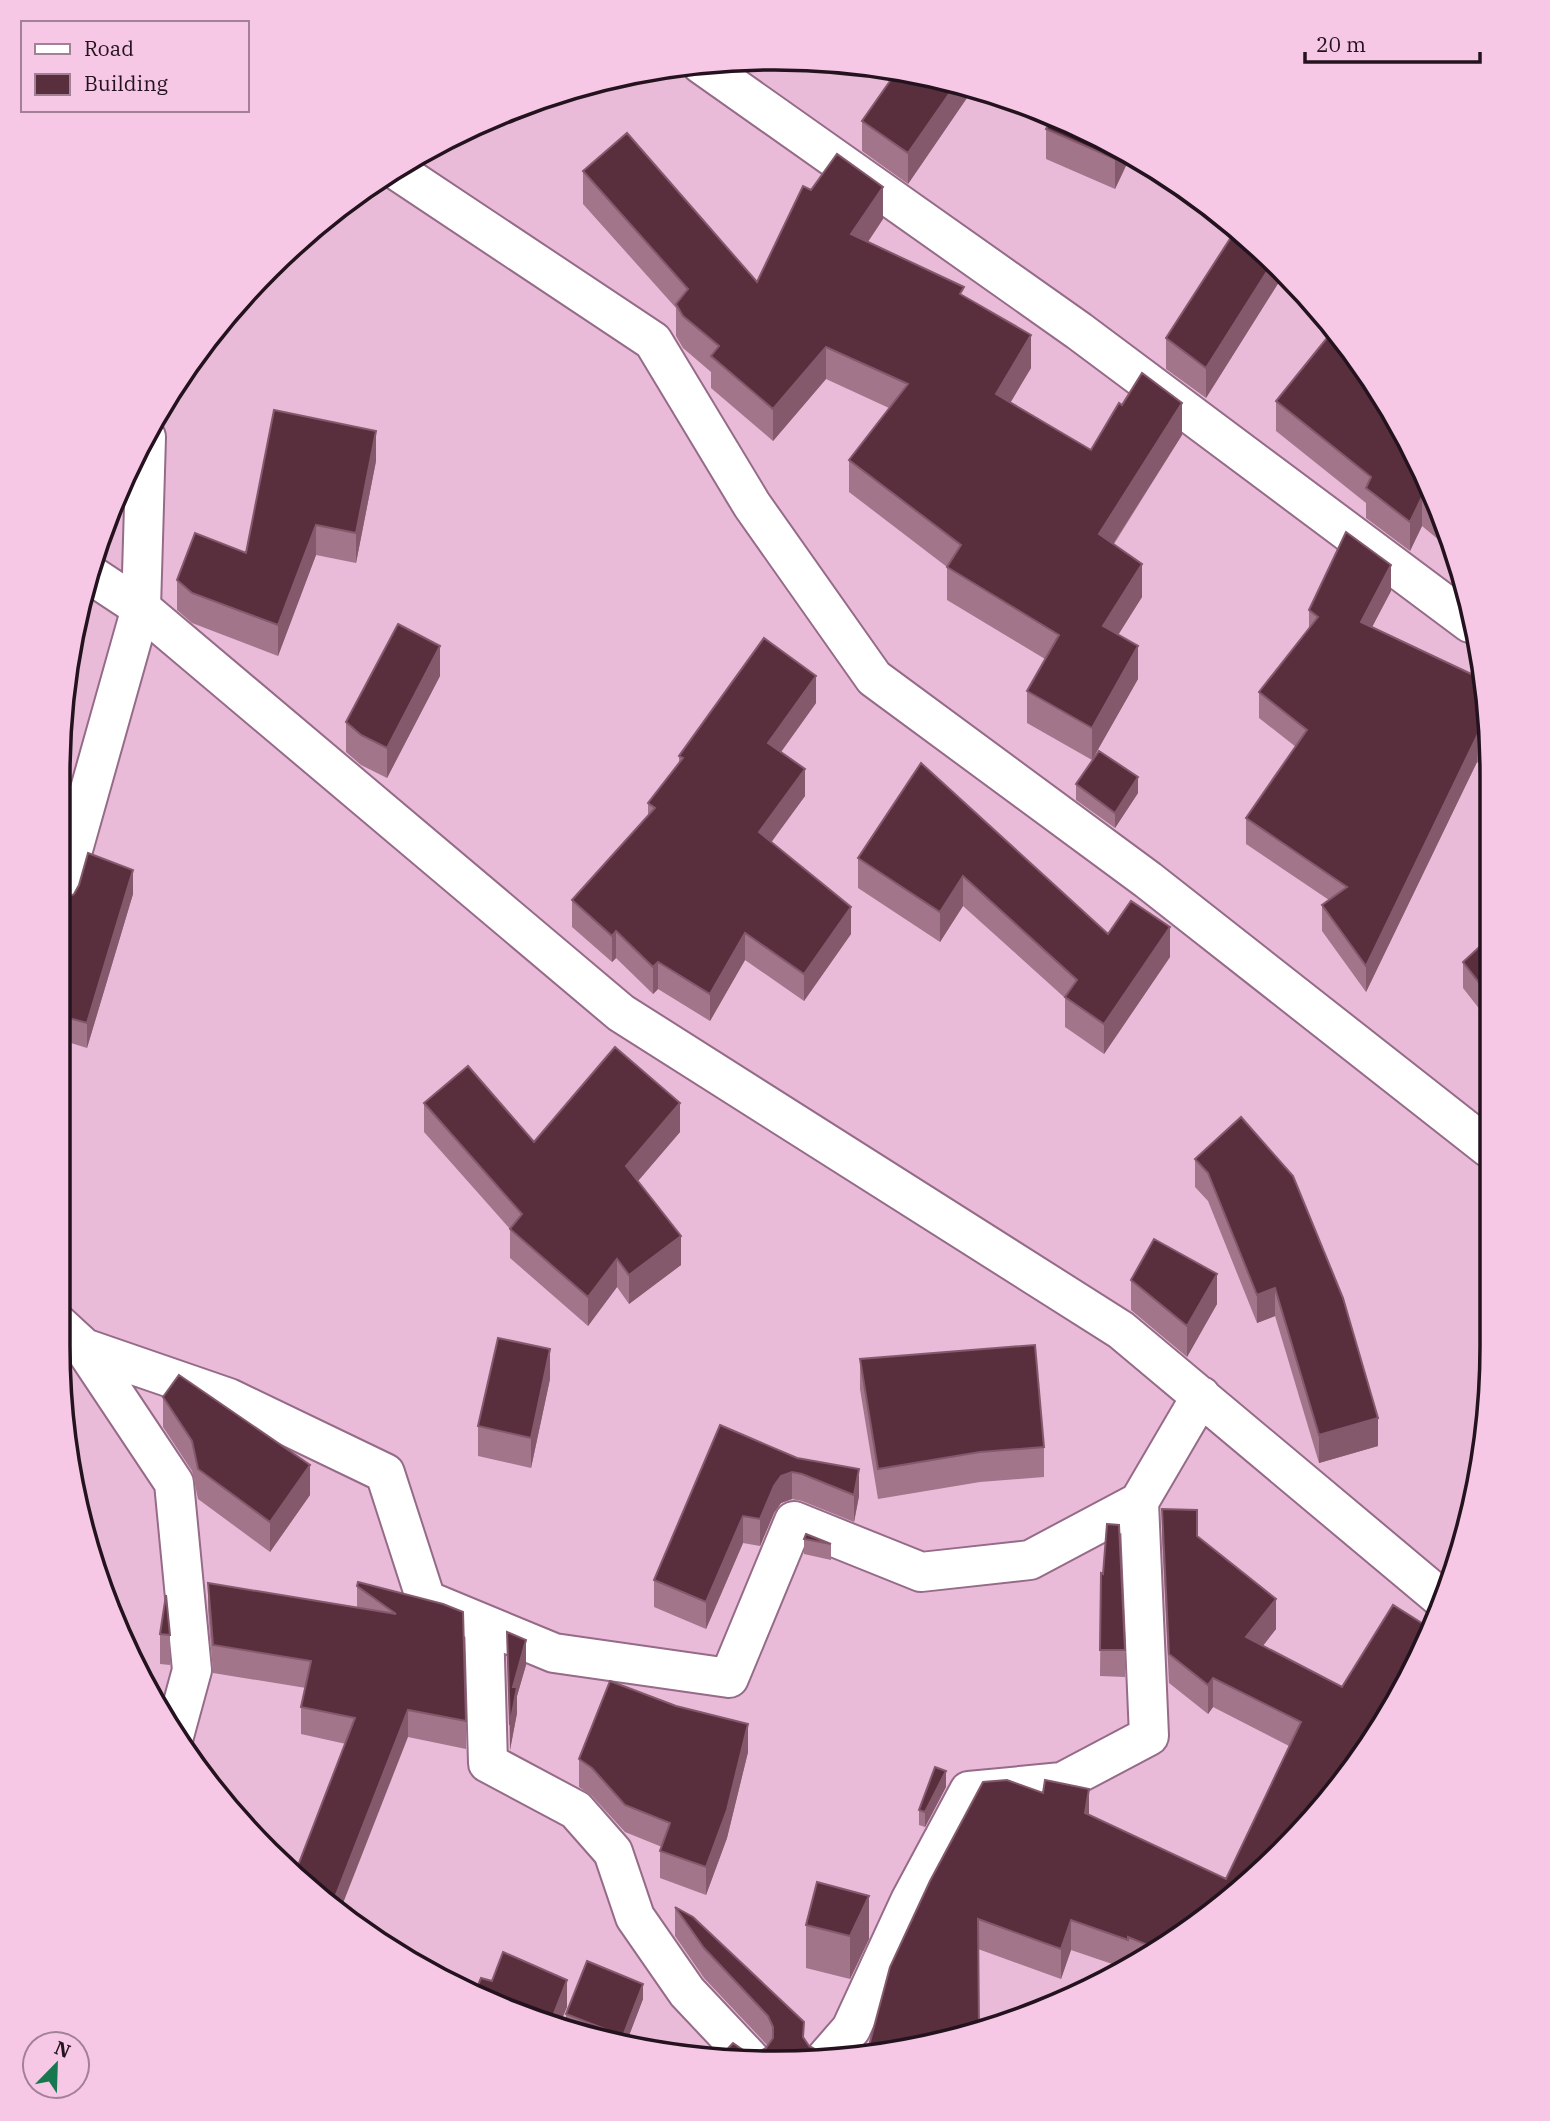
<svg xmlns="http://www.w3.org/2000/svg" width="1550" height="2121" font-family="'IBM Plex Serif',serif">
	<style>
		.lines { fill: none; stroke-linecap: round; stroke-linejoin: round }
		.minor-casing { stroke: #956b87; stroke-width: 42 }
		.tertiary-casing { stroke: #956b87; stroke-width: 42 }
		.minor { stroke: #fff; stroke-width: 38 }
		.tertiary { stroke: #fff; stroke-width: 38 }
		.wall { fill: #a2758b }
		.shaded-wall { fill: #85596c }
		.building { fill: #5a2f3d; stroke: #85596c; stroke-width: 2 }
		.rim { fill: none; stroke: #24131e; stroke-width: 3.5 }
	</style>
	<rect width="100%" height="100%" fill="#e9bbd9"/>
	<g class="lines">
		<g class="minor-casing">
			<path id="minor" d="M701,64L1079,331L1470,623
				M396,170L653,341L752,505L874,678L1148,880L1489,1148
				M88,573L141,608L621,1013L1121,1330L1442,1599
				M58,1324L84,1348L174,1483L192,1670L174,1736
				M84,1348L229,1398L385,1473L426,1600L554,1653L729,1678L794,1521L921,1572L1030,1560L1139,1502L1201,1396
				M484,1624L488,1763L576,1810L613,1852L635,1917L687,1992L752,2061
				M824,2060L851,2029L910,1901L969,1791L1062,1782L1149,1736L1139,1502"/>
		</g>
		<g class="tertiary-casing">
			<path id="tertiary" d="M58,903L141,608L146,437"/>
		</g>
		<use href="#minor" class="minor"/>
		<use href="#tertiary" class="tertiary"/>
	</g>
	<path class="wall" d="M971,88V92L908,184L862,151V121Z
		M983,91L1005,96L1012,99L1009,106Z
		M1052,117L1132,153L1115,189L1046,159V129Z
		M583,171L757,282L883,219L868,242L964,296L1031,368L1010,402L1091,450L1182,435L1114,544L1142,597L1118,635L1138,679L1092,760L1027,723V691L1045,659L947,600V567L849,492V460L889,408L826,379L773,441L711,388V372L683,348L676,336V308L583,204Z
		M1279,269V282L1206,398L1166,369V338Z
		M1276,401L1437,500L1451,550L1422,526L1410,551L1366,518V503L1276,431Z
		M376,461L356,563L316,555L278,656L192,623L177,610V580L246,553Z
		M1391,591L1372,627L1486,681L1487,771L1477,762L1366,992L1322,931V905L1329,900L1246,844V818L1296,747L1259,718V692L1309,629V610Z
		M440,676L387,778L361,765L346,752V722Z
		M816,703L781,752L805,796L771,842L851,934L804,1001L745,960L710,1021L658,989L653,994L616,958L612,962L572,927V900L648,816V803L679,763V756Z
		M921,763L1108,934L1170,957L1104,1054L1065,1027V998L963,906L940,942L858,888V858Z
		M1076,784L1138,793L1115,828L1076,800Z
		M133,894L87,1048L58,1039V900Z
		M1488,939V1020L1463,988V962Z
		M424,1103L534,1142L680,1132L638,1181L681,1265L629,1304L617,1287L588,1326L510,1258V1229L424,1132Z
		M1241,1117L1378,1446L1319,1463L1275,1316L1257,1323L1208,1201L1195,1187V1159Z
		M1131,1280L1217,1304L1187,1357L1131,1310Z
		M860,1359L1044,1447V1477L980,1482L878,1499L860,1389Z
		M550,1379L531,1468L478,1456V1426Z
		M163,1397L310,1495L270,1552L198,1499L192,1471L163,1427Z
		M720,1425L859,1496L854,1522L802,1501L792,1499L781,1503L774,1513L760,1546L743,1543L706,1629L654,1607V1580Z
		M1162,1509L1197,1536L1276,1629L1263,1646L1342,1687L1418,1664L1315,1819L1212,1915L1121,1967L1071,1950L1061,1979L978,1949L890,1967L1089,1815L1226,1879L1289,1746L1213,1707L1208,1714L1169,1683L1162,1539Z
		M804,1539L831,1544V1560L804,1554Z
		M1101,1573L1103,1574L1125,1650V1677L1100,1676Z
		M208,1583L357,1607V1586L443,1604L466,1721V1749L408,1737L346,1744L301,1734V1707L306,1688L213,1673L208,1610Z
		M507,1632L526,1665L517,1696V1713L510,1750Z
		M160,1634L170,1635V1665L160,1664Z
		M748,1752L727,1838L706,1895L660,1878V1851L662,1847L625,1832L592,1796L579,1787V1759Z
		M946,1787L925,1827L919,1825V1810Z
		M675,1907L804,2038L809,2046L820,2052L843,2059L746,2052L756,2053L766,2048L768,2046L704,1978L675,1936Z
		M806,1925L869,1939L850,1979L806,1968Z
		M643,1999L625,2046L566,2026V2014Z"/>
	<path class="shaded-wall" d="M956,84L971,88V92L908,184V153Z
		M1120,148L1132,153L1115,189V159Z
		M883,187V219L851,267V234Z
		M1273,262L1279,269V282L1206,398V368Z
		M1031,335V368L996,427V394Z
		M826,347V379L773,441V409Z
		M1182,403V435L1099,566V534Z
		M376,431V461L356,563V533Z
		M1422,497V526L1410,551V522Z
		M316,525V555L278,656V625Z
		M1142,564V597L1103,659V626Z
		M1391,565V591L1361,648V622Z
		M440,646V676L387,778V748Z
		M1138,646V679L1092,760V728Z
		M816,676V703L768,770V743Z
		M1477,736V762L1366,992V966Z
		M805,769V796L759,859V832Z
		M1138,777V793L1115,828V813Z
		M133,870V894L87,1048V1023Z
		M963,876V906L940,942V912Z
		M851,907V934L804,1001V974Z
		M1170,927V957L1104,1054V1024Z
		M616,931V958L612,962V936Z
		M745,933V960L710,1021V994Z
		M658,962V989L653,994V967Z
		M680,1103V1132L626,1195V1166Z
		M681,1236V1265L629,1304V1275Z
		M617,1259V1287L588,1326V1297Z
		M1217,1274V1304L1187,1357V1326Z
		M1275,1288V1316L1257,1323V1295Z
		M550,1349V1379L531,1468V1438Z
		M1378,1418V1446L1319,1463V1435Z
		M310,1465V1495L270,1552V1522Z
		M859,1469V1496L854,1522V1495Z
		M792,1472V1499L781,1503L774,1513L760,1546V1519L774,1486L781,1476Z
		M743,1516V1543L706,1629V1602Z
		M1276,1599V1629L1246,1667V1637Z
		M1430,1632L1418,1664L1323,1806V1804Z
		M526,1640V1665L517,1696V1713L510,1750V1725L513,1687Z
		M1213,1678V1707L1208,1714V1685Z
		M408,1710V1737L340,1911L332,1905Z
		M748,1724V1752L727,1838L706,1895V1867Z
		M946,1771V1787L925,1827V1812Z
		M1089,1789V1819L1085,1813Z
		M1317,1800V1816L1302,1830Z
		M869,1896V1939L850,1979V1936Z
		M1071,1920V1950L1061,1979V1949Z
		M567,1980V2007L560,2024L551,2021Z
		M643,1984V1999L625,2046L623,2045V2036Z"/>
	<path class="building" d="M897,71L956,84L908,153L862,121Z
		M1052,117L1120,148L1115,159L1046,129Z
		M627,133L757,282L803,186L811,190L837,154L883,187L851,234L964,287L960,294L1031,335L996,394L1091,450L1119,403L1122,405L1142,373L1182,403L1099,534L1142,564L1103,626L1138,646L1092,728L1027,691L1059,635L947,567L961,545L849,460L908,384L826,347L773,409L711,356L719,346L683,316L676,304L688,289L583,171Z
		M1237,228L1248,235L1273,262L1206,368L1166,338Z
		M1335,328L1344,338L1437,500L1441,512L1422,497L1410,522L1366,488L1371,477L1276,401Z
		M274,410L376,431L356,533L316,525L278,625L192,593L177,580L195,533L246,553Z
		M1346,532L1391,565L1361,622L1486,681V745L1477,736L1366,966L1322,905L1347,887L1246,818L1307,730L1259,692L1318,617L1309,610Z
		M398,624L440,646L387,748L361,735L346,722Z
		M764,638L816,676L768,743L805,769L759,832L851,907L804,974L745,933L710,994L658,962L653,967L616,931L612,936L572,900L655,808L648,803L683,758L679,756Z
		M1099,751L1138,777L1115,813L1076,784Z
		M921,763L1108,934L1131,901L1170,927L1104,1024L1065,997L1077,980L963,876L940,912L858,858Z
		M88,853L133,870L87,1023L58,1015V917L59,914H58V900H64L74,894L79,885Z
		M1488,939V994L1463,962Z
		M615,1047L680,1103L626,1166L681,1236L629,1275L617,1259L588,1297L510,1229L522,1214L424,1103L468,1066L534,1142Z
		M1241,1117L1293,1176L1343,1298L1378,1418L1319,1435L1275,1288L1257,1295L1208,1173L1195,1159Z
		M1154,1239L1217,1274L1187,1326L1131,1280Z
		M498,1338L550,1349L531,1438L478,1426Z
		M1035,1345L1044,1447L980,1452L878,1469L860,1359Z
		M179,1375L310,1465L270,1522L198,1469L192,1441L163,1397Z
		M720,1425L797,1458L859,1469L854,1495L802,1474L792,1472L781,1476L774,1486L760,1519L743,1516L706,1602L654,1580Z
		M1162,1509L1197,1510V1536L1276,1599L1246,1637L1342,1687L1393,1605L1431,1629L1430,1632L1323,1804L1317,1800L1302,1830L1212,1915L1155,1948L1128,1937V1940L1071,1920L1061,1949L978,1919L979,2027L866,2057L890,1967L930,1881L983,1782L1007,1780L1043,1793L1045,1780L1089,1789L1085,1813L1226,1879L1301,1722L1213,1678L1208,1685L1169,1654Z
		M1107,1524L1119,1525L1125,1650H1100L1101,1573L1103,1574Z
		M806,1534L831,1544L804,1539Z
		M358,1582L443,1604L463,1612L466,1721L408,1710L332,1905L302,1885L294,1876L355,1718L301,1707L311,1661L213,1645L208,1583L396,1614L357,1586Z
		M166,1595L170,1635L160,1634Z
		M507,1632L526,1640L513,1687H517L510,1725Z
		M610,1681L676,1706L748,1724L727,1810L706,1867L660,1851L670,1823L625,1805L592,1768L579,1759Z
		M935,1767L946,1771L925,1812L919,1810Z
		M817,1882L869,1896L850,1936L806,1925Z
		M675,1907L693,1917L804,2022L803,2037L809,2046L820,2052L833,2050L843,2059L775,2063L719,2058L733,2043L746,2052L756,2053L766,2048L773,2038V2027L768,2016L704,1948Z
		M503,1952L567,1980L551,2021L474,1995L481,1978L492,1981Z
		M587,1961L643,1984L623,2036L566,2014Z"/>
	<path d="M0 0H1550V2121H0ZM775 70H775A705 705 0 0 1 1480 775V1346A705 705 0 0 1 775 2051H775A705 705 0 0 1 70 1346V775A705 705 0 0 1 775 70Z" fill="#f6c8e6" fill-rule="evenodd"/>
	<path class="rim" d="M775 70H775A705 705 0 0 1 1480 775V1346A705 705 0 0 1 775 2051H775A705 705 0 0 1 70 1346V775A705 705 0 0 1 775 70Z"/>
	<rect x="21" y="21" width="228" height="91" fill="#f6c8e6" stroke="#a28096" stroke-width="2"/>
	<rect x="35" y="44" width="35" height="10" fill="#ffffff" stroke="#a28096" stroke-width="2"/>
	<text x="84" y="56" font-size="21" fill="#24131e">Road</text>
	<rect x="35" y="74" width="35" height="21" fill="#5a2f3d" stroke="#a28096" stroke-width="2"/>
	<text x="84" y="91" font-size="21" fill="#24131e">Building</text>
	<g transform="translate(56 2065) rotate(23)"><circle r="33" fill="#f6c8e6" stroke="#a28096" stroke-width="2"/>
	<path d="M0-5L12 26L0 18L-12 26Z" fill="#17784f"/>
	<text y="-10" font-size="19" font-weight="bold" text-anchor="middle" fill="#24131e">N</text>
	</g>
	<path d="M1305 52v10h175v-10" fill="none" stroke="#24131e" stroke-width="3.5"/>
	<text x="1316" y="52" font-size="21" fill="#24131e" stroke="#f6c8e6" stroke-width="5" paint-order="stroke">20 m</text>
</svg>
